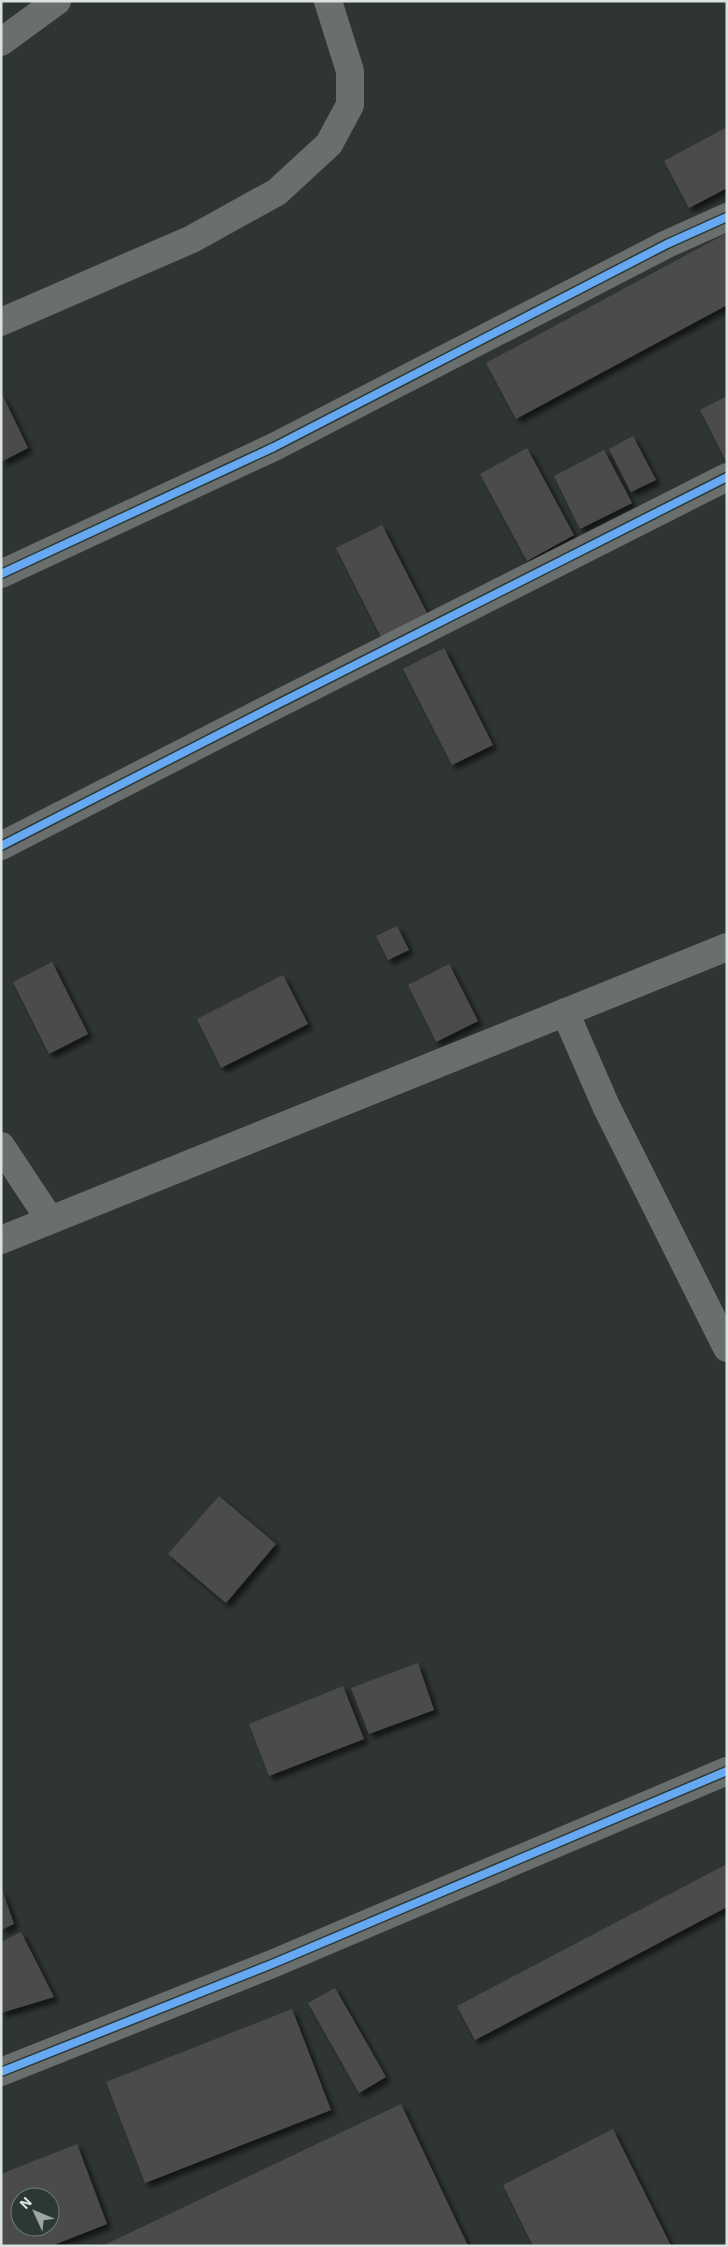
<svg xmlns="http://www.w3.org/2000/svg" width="728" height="2247" font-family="'IBM Plex Sans',sans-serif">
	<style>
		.building { fill: #4b4c4b; fill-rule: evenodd; filter: url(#shadow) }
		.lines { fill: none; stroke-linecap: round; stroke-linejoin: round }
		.minor { stroke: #6a6e6d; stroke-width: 28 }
		.cycleway-casing { stroke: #2b3833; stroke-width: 11 }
		.cycleway { stroke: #66a8f1; stroke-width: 8 }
	</style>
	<defs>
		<filter id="shadow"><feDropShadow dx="4.5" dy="4.5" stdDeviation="2.5" flood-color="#0009"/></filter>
	</defs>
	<rect width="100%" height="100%" fill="#2e3532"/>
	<path class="building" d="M727,127V188L689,208L664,161Z
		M727,233V305L516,419L486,363Z
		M1,392L28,448L1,462Z
		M727,396V463L700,410Z
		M633,436L656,480L631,492L609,449Z
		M527,448L574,535L527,561L480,474Z
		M604,450L632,503L580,529L554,476Z
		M382,525L427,613L381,637L336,548Z
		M444,648L493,745L452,765L403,669Z
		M397,926L409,950L388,960L376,936Z
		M52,962L88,1034L49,1054L13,982Z
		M449,964L478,1021L436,1042L408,985Z
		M283,975L308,1024L221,1068L197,1019Z
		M219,1496L276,1544L226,1603L168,1554Z
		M418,1663L434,1710L369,1734L351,1688Z
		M343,1686L364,1739L269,1776L249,1724Z
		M727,1864V1907L475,2040L457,2006Z
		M1,1887L14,1924L1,1930Z
		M21,1932L54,1997L1,2013V1942Z
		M335,1988L386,2077L359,2093L308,2003Z
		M292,2009L331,2110L145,2183L106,2082Z
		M401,2104L468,2246H102Z
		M613,2129L671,2246H533L503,2185Z
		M77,2144L107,2224L51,2246H1V2174ZM20,2197H50V2227H20Z"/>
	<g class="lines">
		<path class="minor" d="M1,42L57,1
			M1,322L192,239L277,192L329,144L350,105V71L328,1
			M1,574L274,447L667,244L727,217
			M1,846L272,707L727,477
			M565,1012L606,1106L727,1348
			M1,1146L50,1220
			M1,1240L727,947
			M1,2072L272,1964L727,1771"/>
		<g class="cycleway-casing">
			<path id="cycleway" d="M1,574L274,447L667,244L727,217
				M1,846L272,707L727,477
				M1,2072L272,1964L727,1771"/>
		</g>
		<use href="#cycleway" class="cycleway"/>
	</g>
	<rect width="728" height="2247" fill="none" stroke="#dae3df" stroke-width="5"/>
	<g transform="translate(35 2212) rotate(314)"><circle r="24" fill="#2b3833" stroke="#717c78"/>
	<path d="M0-4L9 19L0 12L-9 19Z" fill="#9ea6a2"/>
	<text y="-8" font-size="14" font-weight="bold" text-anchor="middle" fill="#dae3df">N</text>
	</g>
</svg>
